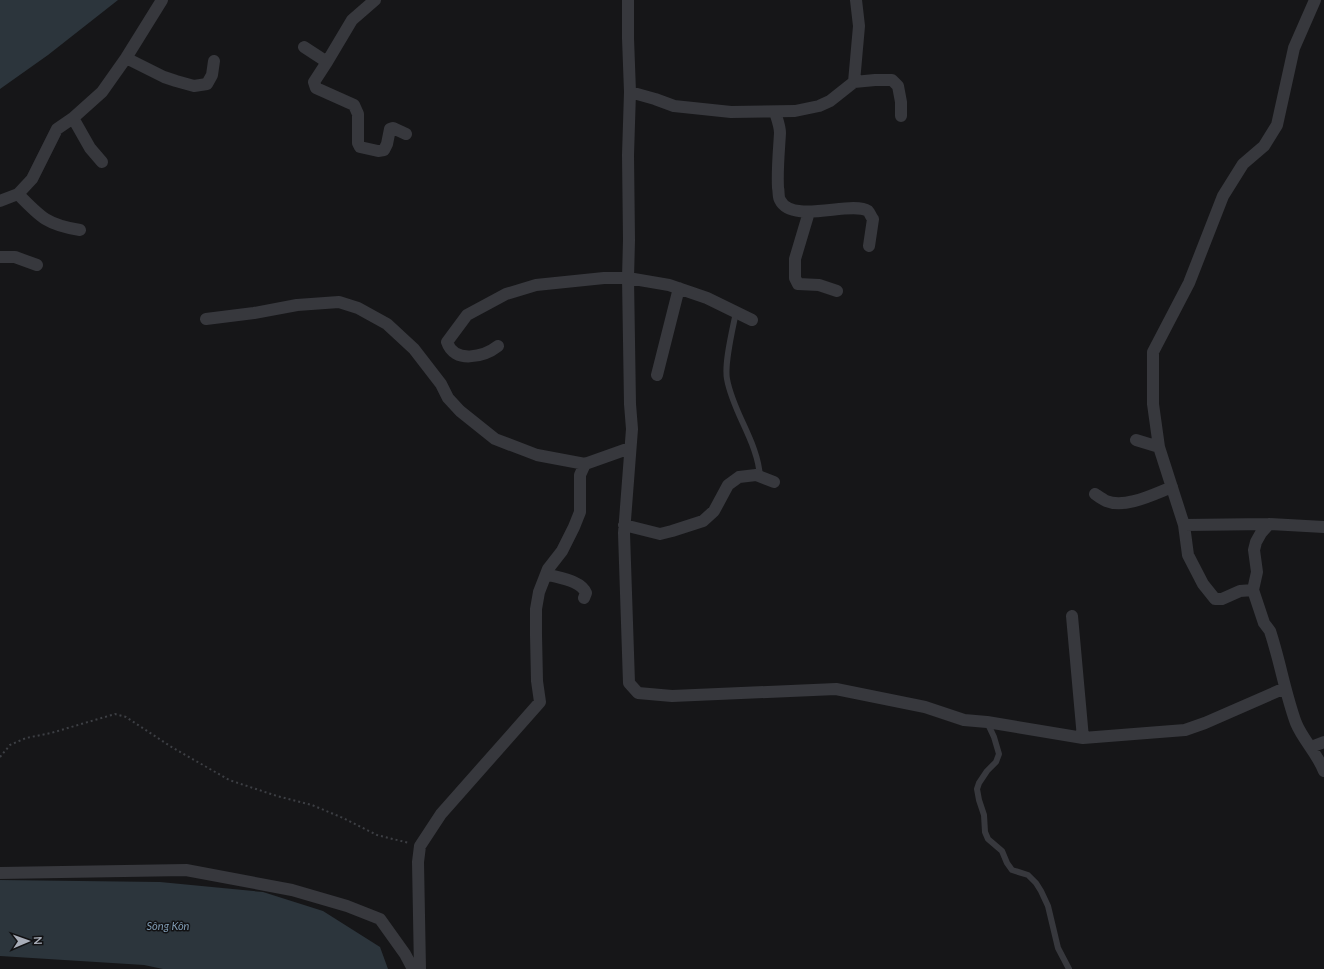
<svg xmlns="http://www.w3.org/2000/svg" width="1324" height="969" font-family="Lato,sans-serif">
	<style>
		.water { fill: #2c353c }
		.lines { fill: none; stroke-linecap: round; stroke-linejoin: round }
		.path { stroke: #3d3f44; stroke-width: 2; stroke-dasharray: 2 3; stroke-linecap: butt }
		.lane { stroke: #37383d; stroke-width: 6 }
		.street { stroke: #37383d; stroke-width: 12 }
		.labels { text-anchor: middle; stroke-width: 3; stroke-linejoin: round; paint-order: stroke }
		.water-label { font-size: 11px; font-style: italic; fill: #7f9bb3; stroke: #111113 }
	</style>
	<rect width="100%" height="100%" fill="#161618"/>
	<path class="water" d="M0,0H118L48,55L0,89Z
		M0,880L160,882L263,892L323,911L380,947L388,969H163L144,965L0,956Z"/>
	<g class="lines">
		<path class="path" d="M0,757L10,745L26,738L51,733L115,714L126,717L170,746L229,780L277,796L312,805L343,818L377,835L409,843"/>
		<path class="lane" d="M736,312C733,328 724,363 727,379C733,413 758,442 760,477
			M987,722L994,737L999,754L996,762L987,771L979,783L977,789L979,800L984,815L985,832L988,839L1002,851L1007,863L1012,870L1028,875L1036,883L1041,891L1048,906L1058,948L1069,969"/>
		<path class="street" d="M628,0V38L630,92L628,155L629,240L628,278L630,404L632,429L624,533L629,683L638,693L672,696L836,689L925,707L964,720L987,722L1083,738L1185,730L1205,723L1285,688
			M304,47L327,62L352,20L375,0
			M126,58L164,77L176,81L194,86L207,84L212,75L214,61
			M327,62L314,82L316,88L354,105L358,114V143L360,147L378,151L384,150L387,144L390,129L393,128L406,134
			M854,82L859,26L856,0
			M630,92L655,99L674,106L731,112L795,111L819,106L830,101L854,82L875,80H892L898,86L901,102V116
			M775,112C777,119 780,126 780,133C779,151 777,169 778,188C779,191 778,197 780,200C792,225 852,200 868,211C870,213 871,217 873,219L869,246
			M73,118L90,148L102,162
			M18,194C41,218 48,225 80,230
			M0,201L18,194L32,179L57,129L73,118L102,92L126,58L162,0
			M809,212L795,259V278L798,284L819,285L837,291
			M0,257H15L37,265
			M206,319L254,313L297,305L339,302L358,308L387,324L414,349L441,384L448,398L460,411L495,439L537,455L585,464
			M498,346C484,357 454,364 447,342L467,315L506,294L536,285L604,278H628L669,285L707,298L752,320
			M657,375L679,288
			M1136,440L1159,447
			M1095,494C1098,496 1102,499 1106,501C1125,509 1154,494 1172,487
			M1269,524L1261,533L1256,542L1254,550L1257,572L1253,590L1264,623L1270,631C1280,661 1285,693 1296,723C1303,740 1317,753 1324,771
			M624,525L660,534L672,531L703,521L714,511L728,485L739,477L756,475L774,482
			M1184,525L1269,524L1324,527
			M546,574C558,578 581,580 586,593L584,598
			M1253,590L1240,591L1222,599H1215L1203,584L1188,555L1184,525L1159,447L1153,404V352L1189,283L1223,196L1243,164L1264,146L1277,125L1294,48L1315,0
			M1072,616L1083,738
			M1311,747L1324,742
			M0,873L186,870L292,890L347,906L380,919L405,954L413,969
			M420,969L418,862L420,846L441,814L540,702L537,681L536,635V609L539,592L548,569L562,551L574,527L580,512V475L585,464L630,448"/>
	</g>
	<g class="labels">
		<g class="water-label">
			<text x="168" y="930">Sông Kôn</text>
		</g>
	</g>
	<g transform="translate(28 941) rotate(88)" stroke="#111113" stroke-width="3" paint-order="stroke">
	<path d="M0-3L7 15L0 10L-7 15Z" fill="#a8adb8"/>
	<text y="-6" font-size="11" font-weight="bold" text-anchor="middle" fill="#a8adb8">N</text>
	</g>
</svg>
